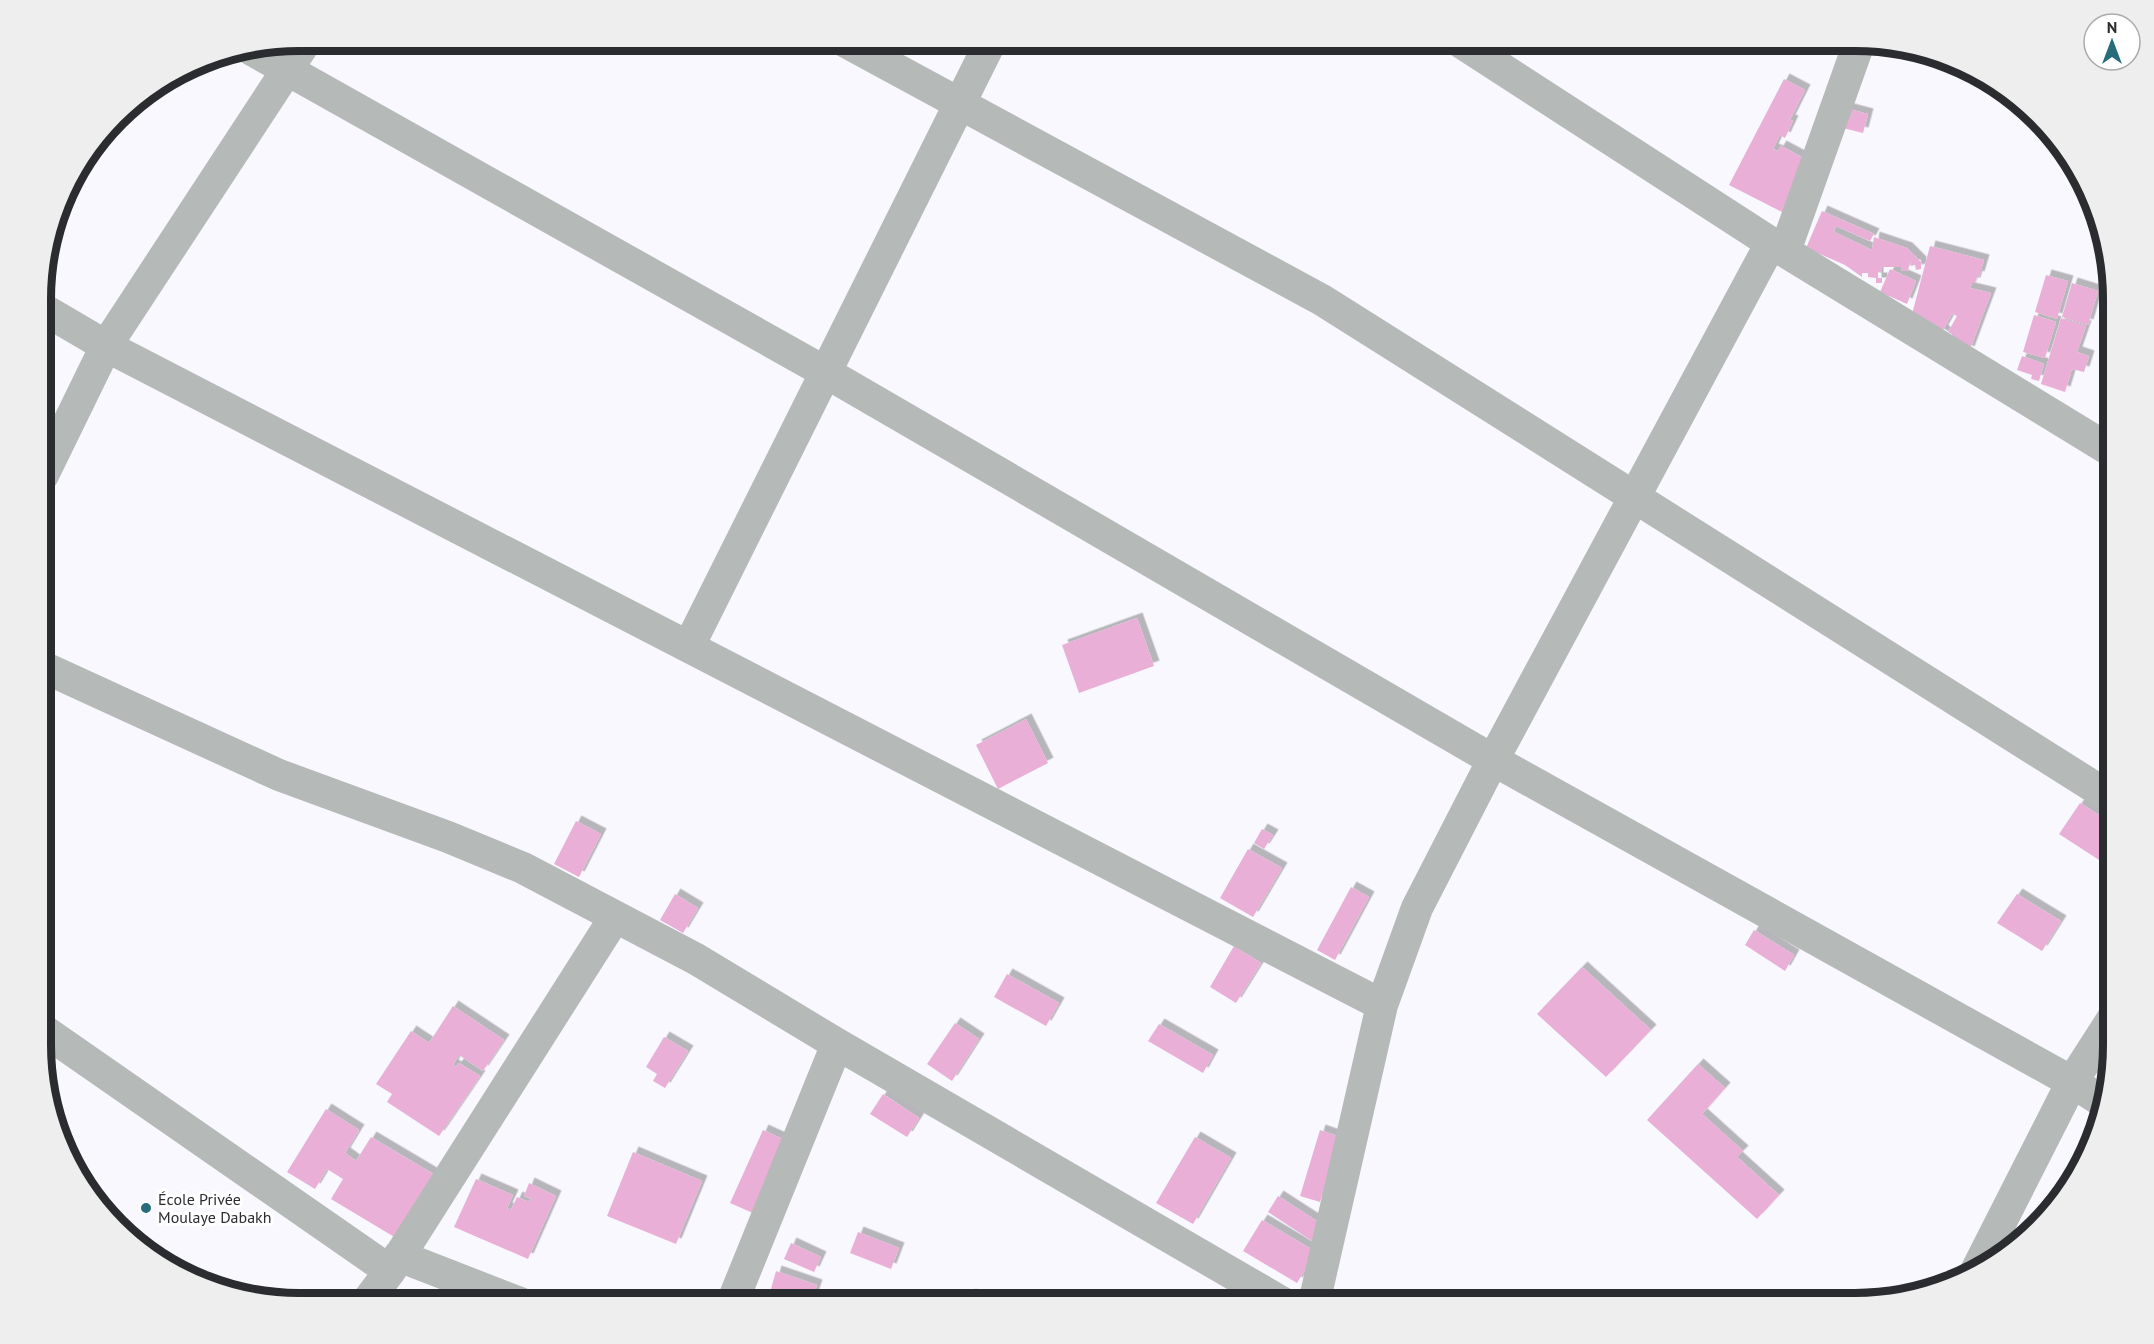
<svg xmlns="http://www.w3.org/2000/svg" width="2154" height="1344" font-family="'PT Sans',sans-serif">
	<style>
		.building { fill: #e9afd6; fill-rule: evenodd; filter: url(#shadow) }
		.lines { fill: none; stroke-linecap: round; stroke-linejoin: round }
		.minor { stroke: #b5bab9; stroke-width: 32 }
		.poi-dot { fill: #266c7b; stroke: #fff; stroke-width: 2 }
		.labels { text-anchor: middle; stroke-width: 6; stroke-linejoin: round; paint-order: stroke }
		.poi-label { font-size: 16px; fill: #2b2c2f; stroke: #fff; text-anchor: start }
		.rim { fill: none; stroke: #2b2c2f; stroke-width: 8 }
	</style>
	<defs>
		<filter id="shadow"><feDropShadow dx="5.5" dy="-5.5" stdDeviation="0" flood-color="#0004"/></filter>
	</defs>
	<rect width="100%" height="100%" fill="#f8f8fe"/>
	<path class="building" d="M1784,79L1805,90L1790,120L1793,121L1785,138L1780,135L1773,149L1778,151L1781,146L1813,163L1786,214L1729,185Z
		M1845,108L1868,114L1863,133L1839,127Z
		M1822,211L1874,234L1870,241L1836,226L1834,232L1872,250L1874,237L1907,248L1921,262V269L1916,270L1915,265H1911L1910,261L1908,271H1901V267H1882V272H1878V278H1882V283H1876V278L1868,277V273H1862V277L1845,265L1806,248Z
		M1930,246L1984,260L1979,277L1977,276L1975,283H1972L1970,288L1991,293L1969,352L1911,318ZM1952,314L1957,316L1948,332L1952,334L1950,338L1941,328L1943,330Z
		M1890,269L1916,281L1907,304L1880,292Z
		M2046,275L2068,281L2057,319L2035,312Z
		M2072,283L2098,291L2088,325L2062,317Z
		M2034,315L2056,322L2045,358L2023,352Z
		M2061,318L2086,326L2077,352L2089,356L2084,372L2072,369L2065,392L2041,384Z
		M2022,356L2044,364L2039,381L2031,379L2032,375L2017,370Z
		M1137,618L1154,666L1079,693L1062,645Z
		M1026,719L1048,763L998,789L976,745Z
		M2080,803L2113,824V869L2059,834Z
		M576,821L601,834L579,877L554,864Z
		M1262,829L1273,835L1264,849L1254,843Z
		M1248,849L1282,868L1253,917L1220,898Z
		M1351,887L1369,897L1335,960L1317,950Z
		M675,894L698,908L683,933L660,920Z
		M2017,894L2061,921L2042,951L1997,923Z
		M1754,930L1794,955L1785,971L1745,945Z
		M1234,946L1261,963L1236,1003L1210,987Z
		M1582,967L1651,1030L1606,1077L1537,1014Z
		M1007,974L1059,1003L1046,1026L994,997Z
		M453,1006L504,1040L483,1071L459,1055L453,1065L456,1067L459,1063L480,1076L439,1136L387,1102L392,1094L376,1084L411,1031L429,1043Z
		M955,1023L979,1039L952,1081L927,1064Z
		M1159,1024L1213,1055L1203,1073L1148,1041Z
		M664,1037L688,1051L665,1088L653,1081L657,1074L646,1067Z
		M1698,1064L1725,1088L1702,1114L1743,1151L1737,1157L1779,1195L1757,1219L1647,1120Z
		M883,1094L919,1118L907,1137L870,1114Z
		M326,1109L359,1130L345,1153L356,1161L371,1137L440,1178L401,1241L331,1199L343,1179L327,1169L315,1189L287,1172Z
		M763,1130L787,1141L755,1214L730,1203Z
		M1320,1130L1340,1137L1320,1202L1300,1196Z
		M1195,1137L1231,1158L1193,1224L1156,1203Z
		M633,1152L702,1181L676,1244L607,1216Z
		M476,1179L513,1195L507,1208L511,1210L517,1197L529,1202L531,1199L524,1196L529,1183L556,1196L528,1259L454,1227Z
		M1278,1196L1326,1227L1315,1243L1268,1212Z
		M1262,1220L1316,1252L1297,1283L1243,1251Z
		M858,1232L899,1248L891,1269L850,1253Z
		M791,1243L821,1257L814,1272L784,1259Z
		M776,1271L817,1285L811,1303L771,1289Z
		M970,1294L990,1303H965Z"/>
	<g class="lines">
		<path class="minor" d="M844,41L1322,300L2113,799
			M1459,41L1771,243L2113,452
			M252,50L825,372L1493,760L2072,1082L2105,1103
			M1785,251L1858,46V41
			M43,309L106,346L1382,1005
			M43,475L106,346L306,41
			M689,646L991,41
			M43,667L279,775L448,837L523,868L696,959L837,1044L1283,1303
			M43,1030L390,1271
			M399,1256L520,1303
			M1976,1271L2072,1082L2113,1018
			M366,1303L390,1271L615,917
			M732,1303L837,1044
			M1314,1303L1382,1005L1417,908L1493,760L1771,243"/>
	</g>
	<circle class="poi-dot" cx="146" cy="1208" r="6"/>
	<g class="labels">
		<g class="poi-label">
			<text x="158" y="1205">École Privée<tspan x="158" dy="18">Moulaye Dabakh</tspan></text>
		</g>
	</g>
	<path d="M0 0H2154V1344H0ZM299 51H1855A248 248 0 0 1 2103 299V1045A248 248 0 0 1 1855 1293H299A248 248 0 0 1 51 1045V299A248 248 0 0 1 299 51Z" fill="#eee" fill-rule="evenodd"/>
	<path class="rim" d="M299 51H1855A248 248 0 0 1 2103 299V1045A248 248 0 0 1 1855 1293H299A248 248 0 0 1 51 1045V299A248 248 0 0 1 299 51Z"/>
	<g transform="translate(2112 42)"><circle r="28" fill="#ffffff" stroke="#aaabac" stroke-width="1.5"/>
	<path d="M0-4.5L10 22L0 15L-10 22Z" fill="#266c7b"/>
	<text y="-9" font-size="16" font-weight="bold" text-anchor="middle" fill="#2b2c2f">N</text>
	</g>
</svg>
